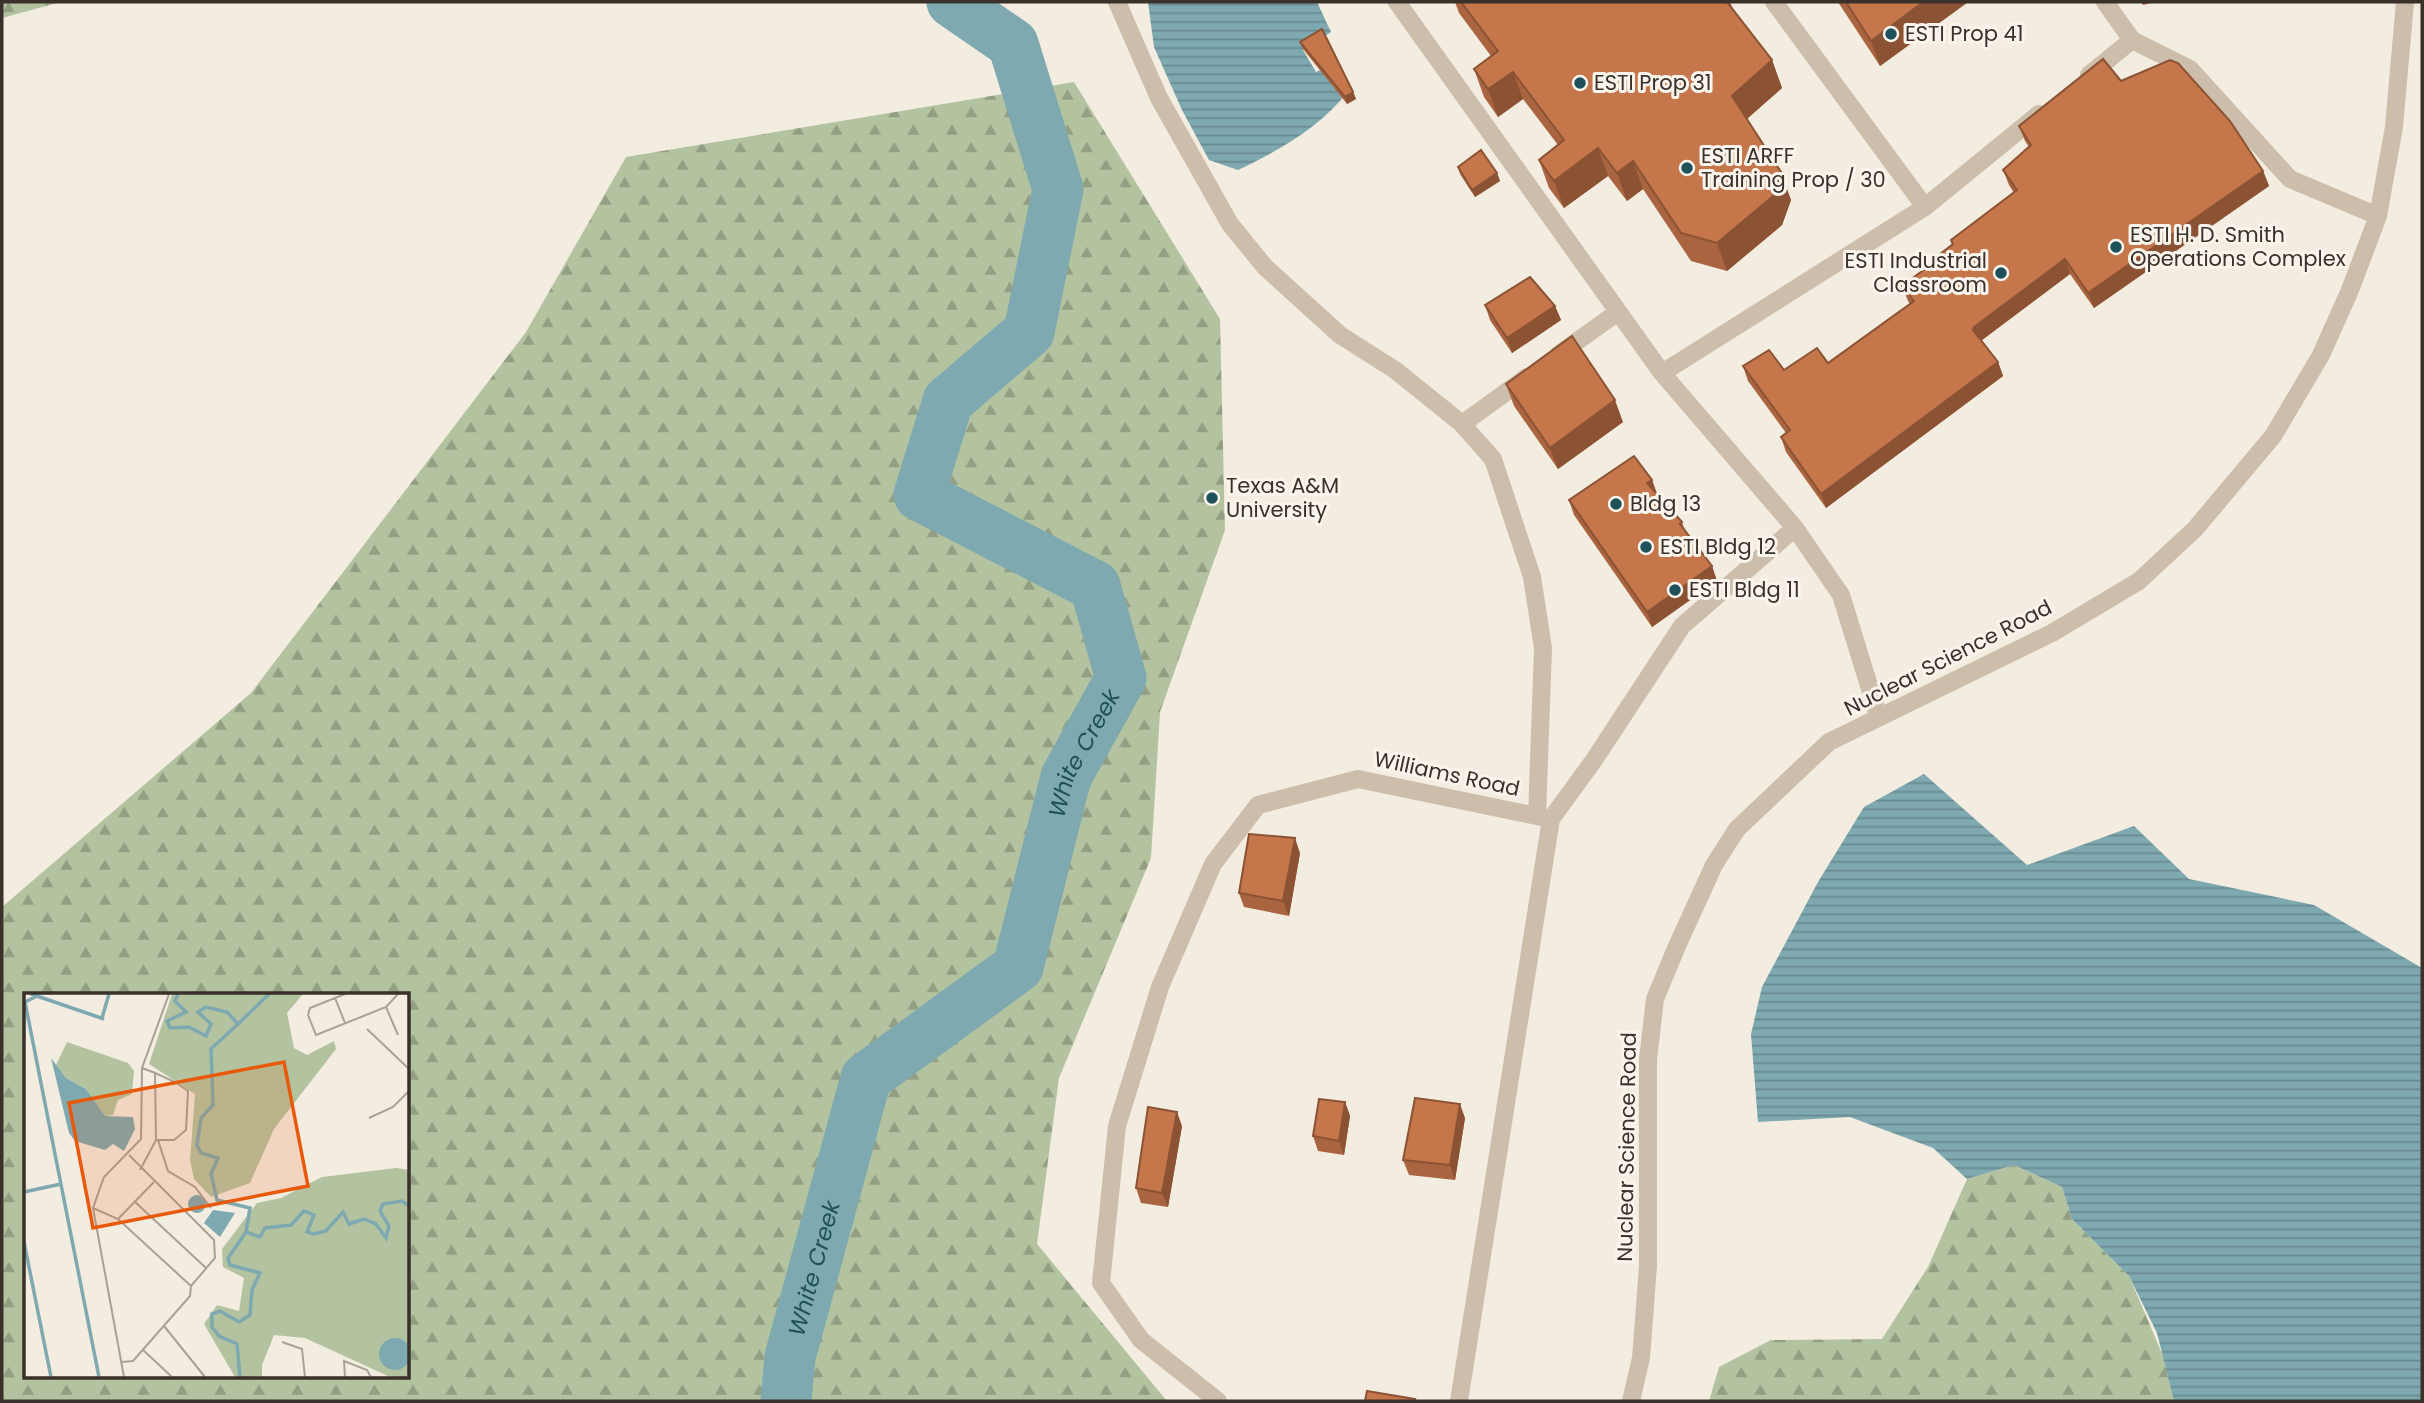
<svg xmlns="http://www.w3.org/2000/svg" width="2424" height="1403" font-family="Poppins,sans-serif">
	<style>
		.forest { fill: url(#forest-firs); fill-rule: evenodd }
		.water { fill: url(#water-rules) }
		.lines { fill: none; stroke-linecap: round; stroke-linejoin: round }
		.river { stroke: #7ea9b0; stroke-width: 51 }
		.minor { stroke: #ccbeab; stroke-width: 18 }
		.wall { fill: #aa6540 }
		.shaded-wall { fill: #8b5334 }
		.building { fill: #c6764b; stroke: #8b5334; stroke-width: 2 }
		.poi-dot { fill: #1f515b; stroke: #faf5ec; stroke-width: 2.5 }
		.labels { text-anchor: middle; stroke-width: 6; stroke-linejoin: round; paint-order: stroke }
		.poi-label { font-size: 21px; fill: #39312a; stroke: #faf5ec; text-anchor: start }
		.street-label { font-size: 21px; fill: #39312a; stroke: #faf5ec }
		.water-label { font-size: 23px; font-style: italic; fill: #1f515b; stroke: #faf5ec }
		.inset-river { fill: none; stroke: #7ea9b0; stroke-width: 3.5 }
		.inset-road { fill: none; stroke: #a9a197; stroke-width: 2 }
		.view { fill: #e8590c; fill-opacity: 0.15; stroke: #e8590c; stroke-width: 3.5 }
		.inset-edge { fill: none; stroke: #39312a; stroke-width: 3.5 }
	</style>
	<defs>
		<pattern id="forest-firs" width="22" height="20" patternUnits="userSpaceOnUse" patternTransform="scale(1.75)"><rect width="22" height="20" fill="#b3c39f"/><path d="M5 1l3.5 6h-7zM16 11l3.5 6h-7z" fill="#939f82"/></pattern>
		<pattern id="water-rules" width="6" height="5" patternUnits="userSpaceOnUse" patternTransform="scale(1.75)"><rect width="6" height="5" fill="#7ea9b0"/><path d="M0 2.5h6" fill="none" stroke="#688a8f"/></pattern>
	</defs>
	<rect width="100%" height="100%" fill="#f3ece0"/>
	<path class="forest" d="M2,2H61L2,18Z
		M1074,82L1220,319L1225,530L1160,712L1151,858L1059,1078L1037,1244L1167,1401H2V907L251,693L526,332L626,157ZM26,995H408V1377H26Z
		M2014,1165L2062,1187L2072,1219L2129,1276L2163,1356L2174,1401H1709L1719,1367L1771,1340L1882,1339L1928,1267L1967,1179Z"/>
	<path class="water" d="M1148,2H1317L1331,32L1303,50L1316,72L1337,62L1348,91C1321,127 1278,151 1238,170L1209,160L1182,110L1154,47Z
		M1924,774L2027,865L2134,826L2189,879L2314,905L2422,968V1401H2174L2157,1333L2129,1276L2072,1219L2062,1187L2014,1165L1967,1179L1933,1148L1850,1117L1758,1122L1751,1034L1762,987L1818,882L1864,807Z"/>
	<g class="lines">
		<path class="river" id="s1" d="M786,1401L790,1357L866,1078L1018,967L1066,777L1121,678L1095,586L919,495L948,401L1029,332L1058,189L1013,44L952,2"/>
		<path class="minor" d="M1117,2L1159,98L1230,224L1265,267L1340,335L1395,370L1461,423L1493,459L1532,577L1543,648L1537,816
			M1397,2L1662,373L1795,528L1841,595L1879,718
			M1774,2L1925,207
			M2105,2L2132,40L2190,69L2290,179L2378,216
			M2089,75L2132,40
			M1558,355L1618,312
			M1662,373L1925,207L2039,114
			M1462,424L1527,377
			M1551,819L1594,760L1682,626L1795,528
			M1218,1401L1141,1340L1101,1283L1117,1126L1160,987L1213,864L1258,805L1358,779L1551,819L1459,1401
			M1631,1401L1641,1358L1648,1266V1059L1655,999L1677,946L1714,865L1737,829L1829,742L2052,633L2139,581L2195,529L2273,436L2321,355L2350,290L2378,216L2394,127L2405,2"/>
	</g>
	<path class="wall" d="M1455,2H1730L1733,9L1772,60L1782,88L1747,119L1791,200L1782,225L1727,271L1691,261L1643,189L1627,201L1608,176L1564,208L1549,188L1539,160L1558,145L1523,99L1498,117L1484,97L1474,69L1491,56L1459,13Z
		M1838,2H1968L1880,66Z
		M2141,2H2156L2143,5Z
		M1300,42L1353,92L1356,99L1347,104L1303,49Z
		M2121,81L2263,171L2269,186L2094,308L2070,274L1981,341L1998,362L2003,376L1826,508L1786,452L1781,437L1786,433L1748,381L1743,366L1784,370L1828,363L1910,304L1908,301L1902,286L1936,261L1935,258L1952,245L1951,240L2014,193L2009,185L2003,170L2029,147L2025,141L2019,126Z
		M1458,167L1497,173L1500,181L1475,197L1460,174Z
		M1485,305L1555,306L1561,320L1512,353L1490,320Z
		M1506,384L1623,422L1558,469L1514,406Z
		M1652,480L1657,494L1682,522L1685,531L1712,566L1717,581L1652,627L1574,515L1569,500Z
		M1300,853L1289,916L1244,907L1239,893Z
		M1345,1102L1350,1116L1344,1155L1318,1151L1313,1136Z
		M1465,1118L1455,1180L1409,1175L1403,1160Z
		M1182,1126L1168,1207L1141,1203L1136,1188Z"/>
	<path class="shaded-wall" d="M1923,2H1968L1880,66L1871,41Z
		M1772,60L1782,88L1742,123L1732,96Z
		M1513,72L1523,99L1498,117L1488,89Z
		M1353,92L1356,99L1347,104L1345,97Z
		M1598,148L1608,176L1564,208L1554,181Z
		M1633,161L1643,189L1627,201L1617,173Z
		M2263,171L2269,186L2094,308L2088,293Z
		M1781,172L1791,200L1782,225L1727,271L1717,243Z
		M1497,173L1500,181L1475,197L1472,190Z
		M2065,259L2070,274L1979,342L1973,330L1974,327Z
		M1555,306L1561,320L1512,353L1507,338Z
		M1998,362L2003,376L1826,508L1821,494Z
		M1615,400L1623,422L1558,469L1550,448Z
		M1652,480L1657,494L1647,483Z
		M1712,566L1717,581L1652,627L1647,612Z
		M1295,838L1300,853L1289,916L1283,901Z
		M1345,1102L1350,1116L1344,1155L1339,1141Z
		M1460,1104L1465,1118L1455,1180L1450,1165Z
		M1177,1112L1182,1126L1168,1207L1162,1193Z"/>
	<path class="building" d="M1461,2H1727L1772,60L1732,96L1781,172L1772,197L1717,243L1681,233L1633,161L1617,173L1598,148L1554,181L1539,160L1564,140L1513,72L1488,89L1474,69L1498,51Z
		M1846,2H1923L1871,41Z
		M1322,29L1353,92L1345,97L1300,42Z
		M2103,59L2121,81L2170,60L2178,63L2230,121L2263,171L2088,293L2065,259L1974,327L1973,330L1998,362L1821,494L1781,437L1790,430L1743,366L1769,350L1784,370L1817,348L1828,363L1914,301L1902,286L1937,260L1935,258L1953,244L1951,240L2017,190L2003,170L2031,145L2019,126Z
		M1481,150L1497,173L1472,190L1458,167Z
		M1530,277L1555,306L1507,338L1485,305Z
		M1572,336L1615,400L1550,448L1506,384Z
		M1634,456L1652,480L1647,483L1682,522L1680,524L1712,566L1647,612L1569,500Z
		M1249,834L1295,838L1283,901L1239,893Z
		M1415,1098L1460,1104L1450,1165L1403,1160Z
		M1319,1099L1345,1102L1339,1141L1313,1136Z
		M1148,1107L1177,1112L1162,1193L1136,1188Z
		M1367,1391L1415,1399L1414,1401H1365Z"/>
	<g class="poi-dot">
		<circle cx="1891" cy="34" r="7"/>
		<circle cx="1580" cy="83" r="7"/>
		<circle cx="1687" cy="168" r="7"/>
		<circle cx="2116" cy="247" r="7"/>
		<circle cx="2001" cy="273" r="7"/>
		<circle cx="1212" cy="498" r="7"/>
		<circle cx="1616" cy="504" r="7"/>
		<circle cx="1646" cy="547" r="7"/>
		<circle cx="1675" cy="590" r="7"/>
	</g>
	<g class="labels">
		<g class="poi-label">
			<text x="1905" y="41">ESTI Prop 41</text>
			<text x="1594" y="90">ESTI Prop 31</text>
			<text x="1701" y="163">ESTI ARFF<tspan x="1701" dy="24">Training Prop / 30</tspan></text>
			<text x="2130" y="242">ESTI H. D. Smith<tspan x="2130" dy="24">Operations Complex</tspan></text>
			<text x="1987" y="268" text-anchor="end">ESTI Industrial<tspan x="1987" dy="24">Classroom</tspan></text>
			<text x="1226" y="493">Texas A&amp;M<tspan x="1226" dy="24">University</tspan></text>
			<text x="1630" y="511">Bldg 13</text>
			<text x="1660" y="554">ESTI Bldg 12</text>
			<text x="1689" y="597">ESTI Bldg 11</text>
		</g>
		<g class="street-label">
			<text transform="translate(1948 658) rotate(-27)" y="7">Nuclear Science Road</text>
			<text transform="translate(1447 774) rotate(12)" y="7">Williams Road</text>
			<text transform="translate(1627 1147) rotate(-89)" y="7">Nuclear Science Road</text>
		</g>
		<g class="water-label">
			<text dy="8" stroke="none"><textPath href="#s1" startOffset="746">White Creek</textPath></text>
			<text dy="8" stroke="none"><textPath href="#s1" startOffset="136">White Creek</textPath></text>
		</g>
	</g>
	<g transform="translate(24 993)">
		<rect width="385" height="385" fill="#f3ece0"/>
		<path d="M148,1H279L263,20L270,55L283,62L310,48L312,56L250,136L226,190L187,204L170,186L166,167L171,101L125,71ZM43,49L104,70L110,78L108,101L94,107L89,122L81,123L62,96L42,85L32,72ZM372,175L385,177V384H366L281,345L250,342L238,372V384H211L180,331L193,312L215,318L220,285L199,274L198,256L233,210L257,205L298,184Z" fill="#b3c39f"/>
		<path d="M27,65L42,85L62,96L81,123L109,124L111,136L100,158L89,151L81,157L51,148L45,140ZM164 211a9 9 0 1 1 18 0a9 9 0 1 1-18 0ZM189,217L211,220L196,244L180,230ZM355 361a16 16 0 1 1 32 0a16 16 0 1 1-32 0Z" fill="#7ea9b0"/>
		<path class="inset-river" d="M7,1L80,26M154,1L151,8L162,19L143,28L146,35L165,34L182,43L187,31L174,19L182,14L203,19L214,31L187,56L189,112L177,125L173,152L177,160L194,165L187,181L193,207L226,215L222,239L204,265L206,272L236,280L228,297L226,322L215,329L196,318L188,321V334L195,343L213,351L216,384M13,3L1,9L75,384M78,25L85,1M214,31L245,1M0,199L37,191M222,239L236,244L241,235L267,232L280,218L290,222L283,239L290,241L302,238L319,219L325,231L340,226L352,231L362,245L365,233L356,218L359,211L378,208L385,213M0,249L27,384"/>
		<path class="inset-road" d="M321,1L286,15L284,22L292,42L362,14L374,1M311,5L321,30M362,14L374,42M343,36L385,76M118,75L131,80L151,89L164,98L162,137L150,147H132L131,80M345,125L369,114L385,98M134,147L144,178L171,194L187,215M116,177L132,147M110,208L182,275M69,215L94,226L167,293L191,265L190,247L105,162M94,226L130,189M140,333L181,384M258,349L278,356L281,384M118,356L148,384M97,369L109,368L166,303L167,293M100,384L69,215L80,184L117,146L118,75L145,1M321,384L320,368L343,377L347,384"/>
		<path class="view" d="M260,69L284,193L69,235L45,110Z"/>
		<rect width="385" height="385" class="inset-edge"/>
	</g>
	<rect width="2424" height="1403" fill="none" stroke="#39312a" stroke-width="7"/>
</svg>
